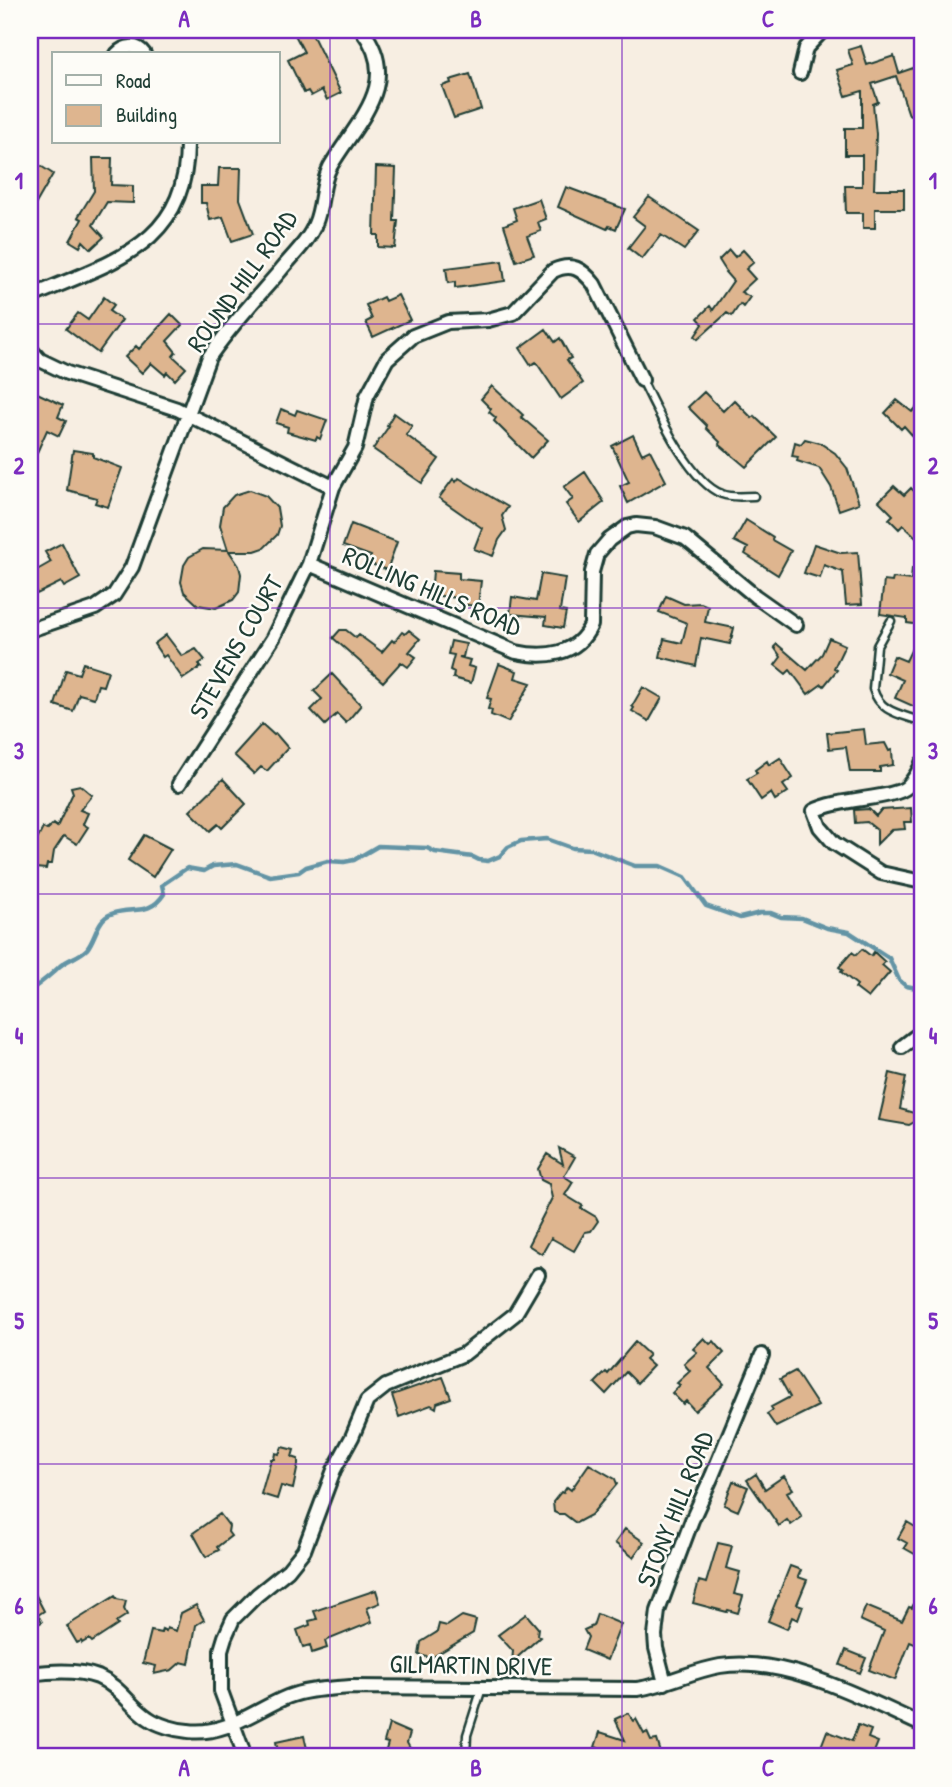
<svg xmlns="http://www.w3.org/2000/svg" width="952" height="1787" font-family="'Patrick Hand',sans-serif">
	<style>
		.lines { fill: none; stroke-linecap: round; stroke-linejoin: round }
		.stream { stroke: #6394a5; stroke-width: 4.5 }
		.building { fill: #deb58f; stroke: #1f3d34; stroke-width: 2 }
		.service-casing { stroke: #1f3d34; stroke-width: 11 }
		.minor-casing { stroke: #1f3d34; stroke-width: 18 }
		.service { stroke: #fdfcf7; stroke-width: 6 }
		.minor { stroke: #fdfcf7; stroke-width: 12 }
		.grid { fill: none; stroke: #7b2cbf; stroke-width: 2; stroke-opacity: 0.55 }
		.labels { text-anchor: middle; stroke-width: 5; stroke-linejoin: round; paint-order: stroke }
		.street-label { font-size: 26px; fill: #1f3d34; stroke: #fdfcf7 }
		.neatline { fill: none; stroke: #7b2cbf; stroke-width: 2.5 }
		.grid-label { font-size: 23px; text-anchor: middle; font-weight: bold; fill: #7b2cbf }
	</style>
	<rect width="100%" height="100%" fill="#f7eee2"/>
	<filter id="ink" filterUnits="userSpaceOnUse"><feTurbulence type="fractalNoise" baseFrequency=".0143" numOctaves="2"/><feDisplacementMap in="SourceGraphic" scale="14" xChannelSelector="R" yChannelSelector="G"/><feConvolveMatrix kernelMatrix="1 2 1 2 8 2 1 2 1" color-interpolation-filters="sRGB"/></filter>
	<g filter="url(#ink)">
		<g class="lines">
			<path class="stream" d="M30,994L31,990C42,982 51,975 60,966C68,959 79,957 87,949C96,938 97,919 111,914C132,906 149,917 164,894L162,885L187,868L204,871L213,866L237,864L270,876L299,872L306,867L328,861L344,862L354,860L378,846L427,848L435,852L473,857L479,860L488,861L500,856L508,847L521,841L547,839L572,848L591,849L635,866H660L685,877L706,906L740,918L760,913H771L781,917L802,918L827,928L849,932L889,958L899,980L906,986L922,989"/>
		</g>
		<path class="building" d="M301,30H310L341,93L327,100L322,90L311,96L308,91L304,93L288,60L304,52L294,33Z
			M861,46L867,65L894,56L899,73L922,65V111L909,115L896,76L872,84L878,102L873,104L876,134L874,189H904V209H875V228H863V213H846L845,186H862V155H845V128H862V91L846,96L837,70L853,65L848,50Z
			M470,74L481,109L454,118L442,86L451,83L450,80Z
			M93,158H112L111,185L133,186V203L107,202L93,225L104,237L91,249L83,241L80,247L70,241L82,219L78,217L94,191Z
			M30,159L53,174L30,214Z
			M376,167L396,168L394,221H398L395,248L378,247V235H374Z
			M219,168H241L240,199L253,234L232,241L223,217L210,220L206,203H201V186H218Z
			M566,187L625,209L616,229L609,226L607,229L558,207Z
			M649,197L699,231L684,250L661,235L642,259L628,248L645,226L633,217Z
			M539,199L546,219L538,222L541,231L527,236L534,255L516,261L504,225L517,220L513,208Z
			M729,250L735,257L743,250L754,262L746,269L755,279L741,292L750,297L743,307L740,304L732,316L727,313L698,339L695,336L703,324L698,318L710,306L713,310L733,281L725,272L726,271L719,260Z
			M502,261L505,281L455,288V282L448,283L446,268Z
			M398,295L410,320L373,337L366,322L372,319L366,305L383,297L385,301Z
			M104,297L114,305L109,311L122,320L98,353L66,329L78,313L88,320Z
			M171,314L182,325L167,341L176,352L173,356L186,368L175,380L167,372L165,375L151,363L142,373L125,357L136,346L139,349Z
			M546,329L555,342L560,338L571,358L567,360L583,383L561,399L536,362L531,365L520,348Z
			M492,386L523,415L521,417L548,440L531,458L494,421L496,418L489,412L491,409L481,399Z
			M35,392L63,405L58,417L66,421L59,436L47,430L30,468V427L36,412L30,410V393L33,394Z
			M704,392L723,411L734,400L752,418L754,416L776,437L746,467L719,444L720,442L706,428L707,426L688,407Z
			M897,400L912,412L917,407L922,413V439L915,432L912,435L904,426L901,429L885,413Z
			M281,409L295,415L297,410L327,420L320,439L317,437L316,440L287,432L288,427L276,423Z
			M394,413L412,426L406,435L439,459L422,483L373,449L389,426L387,425Z
			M633,435L642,454L650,450L666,481L628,503L620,486L629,482L612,446Z
			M805,439L820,443L835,453L847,468L859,503L839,510L831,487L819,468L797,461L798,457L792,456L795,442L801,444Z
			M73,450L93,453V457L122,468L108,507L95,503L97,498L67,490Z
			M585,472L604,502L579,522L566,504L573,499L564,487Z
			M459,478L508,507L502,516L506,530L499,540L493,556L474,549L482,528L439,498L453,479L456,482Z
			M894,486L904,495L911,488L922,499V530L916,537L903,525L899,529L889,519L893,515L879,501Z
			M250,490L266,496L277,508L280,526L277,535L264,548L255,551H229L239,566L241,574L239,592L233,600L216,608L198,605L184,592L181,582L184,565L189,557L203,549L228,550L220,525L223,507L234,495Z
			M746,520L773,537L772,540L791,551L778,575L745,554L748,548L734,541Z
			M351,524L397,542L387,570L368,563L371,556L343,546Z
			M62,543L80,578L64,587L61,582L37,594L30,579V574L51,562L45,552Z
			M814,544L841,553L858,552L862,604L846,605L843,572L824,565L820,578L804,573Z
			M912,568L922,569V625L907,623V618L880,614L884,581L892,582L893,578L911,580Z
			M433,571L459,573V579L481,581L478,606L457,604L458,598L431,595Z
			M541,574L565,578L560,611L566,612L563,628L545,625L546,617L510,614L512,597L536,601Z
			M666,596L684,604L701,603L708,606L705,622L734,628L730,644L701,638L696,666L660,657L664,639L682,643L687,623L659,612Z
			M340,630H346L356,638L359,635L382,652L392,640L394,642L402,632L405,634L409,630L420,639L409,652L416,657L408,667L401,662L383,682L333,638Z
			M166,635L182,656L196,649L205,660L199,664L201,667L183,679L166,655L163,657L154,644Z
			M829,638L845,645L834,668L837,670L824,686L822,684L808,694L790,670L786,674L775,665L781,657L774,647L777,644L807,670L822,654Z
			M451,641L466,644L463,657H459L470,660L468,666L475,668L471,683L453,678L454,672L450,670L454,655L448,654Z
			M913,646L922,650V691L915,707L895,698L903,680L887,673L894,656L906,661Z
			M83,663L108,671L103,686L98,685L94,698L79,694L73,711L55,705L66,670L79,674Z
			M499,664L517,671L515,678L531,683L508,722L491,715L492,710L488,709L491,699L487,698Z
			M332,674L361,705L346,723L337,714L325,725L311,710L322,699L314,691Z
			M643,687L662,698L649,721L632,711L634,708L632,706Z
			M262,724L274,735L276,734L288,748L267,771L261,767L254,774L234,755Z
			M864,729L866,745L885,743L889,751L892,750L893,765L880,767V772H850L846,747L829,749L827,733Z
			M780,758L793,778L783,785L788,792L775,800L771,793L761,800L747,779L757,773L755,770L767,761L769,765Z
			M223,779L246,804L222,828L218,824L210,831L190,811Z
			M80,785L92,795L80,810L88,813L83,824L88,827L77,844L64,836L54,851L52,864H47L46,869L35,868L36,862L30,861L32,841L35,836L38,838L43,828L47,830L53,824L57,827L73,793L71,787Z
			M911,808L912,822H904L905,829L891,830L877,844V830L867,822L855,823L854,810L869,809L876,816L881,810Z
			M144,835L171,849L153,877L128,860Z
			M862,949L871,956L874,952L885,962L882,965L890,972L868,998L855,988L857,985L841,972L843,970L839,967L852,952L856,955Z
			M890,1073L906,1077L900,1109L914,1113L916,1121L909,1125L879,1120Z
			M559,1148L575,1157L564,1176L573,1182L565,1195L583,1206L581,1208L596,1217L598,1221L591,1231L585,1232L574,1251L551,1238L542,1254L528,1245L552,1198L549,1184L541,1180L538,1169L547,1154L563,1164Z
			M704,1338L710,1344L714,1341L724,1353L709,1368L724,1384L695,1411L686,1401L683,1404L672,1393L680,1385L677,1383L690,1371L684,1364L697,1352L693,1349Z
			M635,1342L649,1355L645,1359L653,1366L637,1383L626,1372L606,1394L595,1383L606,1372L608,1374Z
			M795,1371L818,1406L776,1427L767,1414L773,1410L771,1407L790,1397L780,1379Z
			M443,1377L451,1398L437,1403L436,1408L431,1405L399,1417L392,1395Z
			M282,1447L294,1450L292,1457L298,1459V1465L293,1489L281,1486L277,1499L261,1494L271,1459H274L275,1453L279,1454Z
			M589,1464L615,1479L617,1484L591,1515L576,1523L564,1514H558L554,1512L553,1502L561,1492L563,1493L567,1487L571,1490Z
			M756,1474L765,1489L784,1476L793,1489L787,1492L802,1517L791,1525L787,1520L779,1526L747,1480Z
			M733,1481L748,1487L738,1511L724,1505Z
			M220,1514L229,1526L228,1532L231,1536L217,1547L219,1550L206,1557L193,1533Z
			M907,1522L922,1531V1558L904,1548L907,1543L898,1538Z
			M625,1529L644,1542L633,1557L615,1543Z
			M718,1543L732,1546L726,1568L740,1572L734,1594L743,1596L738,1613L728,1610L727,1612L693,1603L699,1581L706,1583Z
			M790,1566L801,1570L798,1577L807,1580L797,1604L803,1606L798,1620L792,1617L787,1629L768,1621Z
			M30,1584L44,1611L38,1615L42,1622L30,1629Z
			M922,1585V1633L917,1645L910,1642L895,1680L869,1670L884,1631L860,1620L866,1606L902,1621L909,1607L912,1608Z
			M376,1590L380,1603L367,1608L372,1622L325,1641L327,1648L312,1653L310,1645L303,1647L297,1630L310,1625L309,1621L317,1619L314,1611Z
			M115,1596L117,1599L126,1601L124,1609L127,1615L116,1622L118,1625L92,1642L89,1639L82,1643L81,1641L77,1643L67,1626Z
			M196,1605L204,1620L196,1625L189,1664L181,1662L172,1670L154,1674L156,1666L143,1663L151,1631L161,1633L162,1629L166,1631L167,1628L176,1631L181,1613Z
			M526,1614L538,1628L537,1635L540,1637L512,1662L513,1651L498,1635Z
			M597,1614L621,1624L607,1660L583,1650L588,1637L584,1630L593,1626Z
			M462,1616L476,1620L473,1633L431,1658L419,1655L421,1642L437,1632L439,1624L447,1626Z
			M846,1650L866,1658L860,1673L840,1665Z
			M628,1713L634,1721L636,1719L644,1734L647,1732L651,1741L657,1740L661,1753L653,1757H623L622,1755L595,1747L600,1732L625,1740L615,1719Z
			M389,1724L410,1733L407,1743L415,1757H384L388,1743L384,1742Z
			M858,1725L871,1730L868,1738L878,1742L872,1757H817L827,1731L852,1741Z
			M304,1736L309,1757H279L276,1742Z"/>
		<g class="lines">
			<g class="service-casing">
				<path id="service" d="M642,380C657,410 689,482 722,494C732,498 743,496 754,496
					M891,621L877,646L873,689C880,713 902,714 922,722
					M466,1757L467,1735L482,1688"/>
			</g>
			<g class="minor-casing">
				<path id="minor" d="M117,54C125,45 137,44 144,54
					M800,73L806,48L823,30
					M30,297C109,262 188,247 187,142
					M30,349L40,360L67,373L177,409L333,487
					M309,564L516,652C544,658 577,656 591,625L592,572L597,554L609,540L627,527L636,525L655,527L685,538L755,596L796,625
					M30,630L95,608L114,595L132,567L209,357C230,326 256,299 280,271C292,256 308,242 315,224C323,206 321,184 330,167C356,122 403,83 362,30
					M922,763C920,770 913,781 907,787C894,799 838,798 814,811L820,827L834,843L881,873L922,882
					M179,784L273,638L309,564L333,487L355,448L367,396L387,359L413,336L448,322L488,320L513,313L553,271C572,262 582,269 594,284L642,380
					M902,1047L915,1037L922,1036
					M30,1674C51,1671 77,1669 98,1677C119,1686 130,1706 148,1718C158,1725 175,1730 188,1731C225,1736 255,1710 287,1697C307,1689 329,1689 350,1687L637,1689C666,1685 691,1671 720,1666C786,1656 863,1698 922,1725
					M665,1683L656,1648L655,1635L658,1611L692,1520L712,1476L762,1355
					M244,1757L242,1748L221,1691V1650L225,1637L233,1619L257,1595L288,1570L304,1550L334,1470L352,1437L367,1401L386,1386L464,1354L515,1314L538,1275"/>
			</g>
			<use href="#service" class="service"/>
			<use href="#minor" class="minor"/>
		</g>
	</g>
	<path class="grid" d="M330,30V1757M622,30V1757M30,324H922M30,608H922M30,894H922M30,1178H922M30,1464H922"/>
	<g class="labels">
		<g class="street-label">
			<text transform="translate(242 281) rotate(-54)" y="9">ROUND HILL ROAD</text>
			<text transform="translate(432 591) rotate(23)" y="9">ROLLING HILLS ROAD</text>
			<text transform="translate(236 647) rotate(-60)" y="9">STEVENS COURT</text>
			<text transform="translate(675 1509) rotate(-68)" y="9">STONY HILL ROAD</text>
			<text transform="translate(471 1665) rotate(1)" y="9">GILMARTIN DRIVE</text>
		</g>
	</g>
	<rect width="952" height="1787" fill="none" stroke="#fdfcf7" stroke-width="77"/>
	<rect x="52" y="52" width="228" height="91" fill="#fdfcf7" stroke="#a4b0a9" stroke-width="2"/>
	<rect x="66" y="75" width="35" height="10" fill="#fdfcf7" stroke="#a4b0a9" stroke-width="2"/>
	<text x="116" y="88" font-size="21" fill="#1f3d34">Road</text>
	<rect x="66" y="105" width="35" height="21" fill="#deb58f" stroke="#a4b0a9" stroke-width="2"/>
	<text x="116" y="122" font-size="21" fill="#1f3d34">Building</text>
	<rect x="38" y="38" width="876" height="1710" class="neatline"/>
	<g class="grid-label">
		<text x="184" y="27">A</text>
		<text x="476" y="27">B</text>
		<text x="768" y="27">C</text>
		<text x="19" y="189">1</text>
		<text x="933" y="189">1</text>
		<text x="19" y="474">2</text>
		<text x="933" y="474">2</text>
		<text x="19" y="759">3</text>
		<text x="933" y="759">3</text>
		<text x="19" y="1044">4</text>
		<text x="933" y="1044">4</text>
		<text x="19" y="1329">5</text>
		<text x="933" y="1329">5</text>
		<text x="19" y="1614">6</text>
		<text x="933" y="1614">6</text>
		<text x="184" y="1776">A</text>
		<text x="476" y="1776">B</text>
		<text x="768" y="1776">C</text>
	</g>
</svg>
